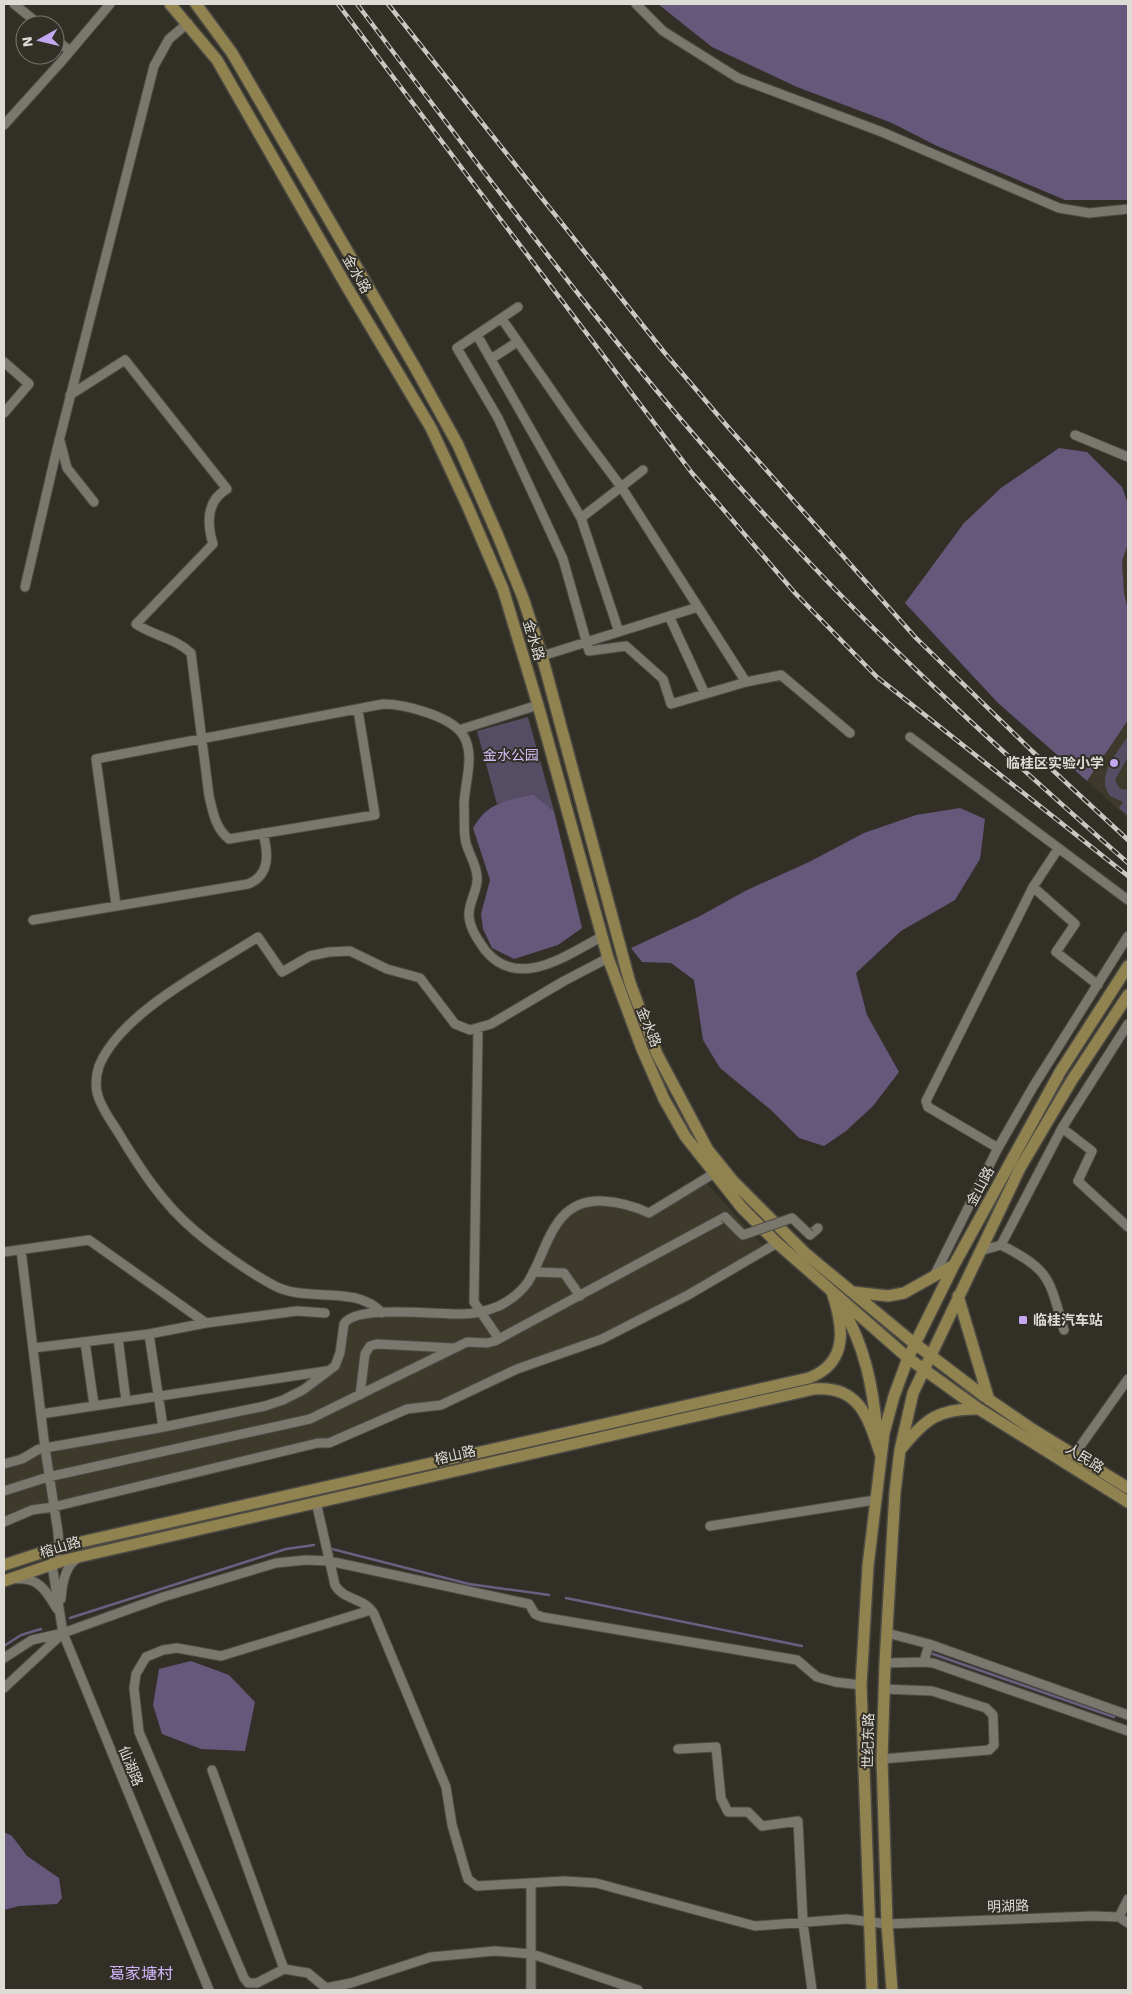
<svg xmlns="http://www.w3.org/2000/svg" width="1132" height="1994" font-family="'Work Sans','Noto Sans SC',sans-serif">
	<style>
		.built { fill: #3d392b }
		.green { fill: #554d63 }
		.forest { fill: #65587b }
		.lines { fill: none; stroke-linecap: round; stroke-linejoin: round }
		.stream { stroke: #6c5e81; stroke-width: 2.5 }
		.minor-casing { stroke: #4c4a43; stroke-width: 11 }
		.major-casing { stroke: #4c4a43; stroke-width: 14 }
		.minor { stroke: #79776e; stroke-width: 9 }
		.major { stroke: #91834f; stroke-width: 11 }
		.rail-casing { stroke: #cac8c2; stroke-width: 4.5 }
		.rail { stroke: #322f27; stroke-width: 2.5; stroke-dasharray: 8; stroke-linecap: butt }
		.minor-bridge-casing { stroke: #4c4a43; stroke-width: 11; stroke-linecap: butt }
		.minor-bridge { stroke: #79776e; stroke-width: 9 }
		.poi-dot { fill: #c4a7f1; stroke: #322f27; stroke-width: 2 }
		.labels { text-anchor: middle; stroke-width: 4; stroke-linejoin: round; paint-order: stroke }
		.street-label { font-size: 14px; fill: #dddbd6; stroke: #322f27 }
		.park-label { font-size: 14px; fill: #d2bbf7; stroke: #322f27 }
		.poi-label { font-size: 14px; font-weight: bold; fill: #dddbd6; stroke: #322f27; text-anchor: end }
		.quarter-label { font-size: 16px; fill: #cfb4f9; stroke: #322f27 }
	</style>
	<rect width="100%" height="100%" fill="#322f27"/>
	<path class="built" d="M1128,544V610L1124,593L1122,561Z
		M1128,720V818L1087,781Z
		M704,1180L766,1249L602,1339L451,1400L420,1407L329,1443L53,1507L4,1522V1464L34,1451L283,1400L335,1366L344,1324L352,1317L461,1314L497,1307L527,1283L564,1214L598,1201L649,1213Z"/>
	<path class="green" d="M528,717L554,811L533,794L497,804L477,731Z
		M1128,736V757L1115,780L1120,789L1128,790V816L1119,808L1123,802L1110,796C1095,775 1117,754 1128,736Z"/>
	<path class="forest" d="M658,4H1128V200H1065L935,145L892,123L797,87L712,47Z
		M1059,448L1087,452L1122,487L1128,504V544L1122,561L1124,593L1128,610V720L1087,781L998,703L905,603L964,523L1001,488Z
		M533,794L554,811L582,928L558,945L514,959L492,948L483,929L481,914L490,880L473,828C489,801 505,802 533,794Z
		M960,808L985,819L980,859L955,900L901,931L856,973L867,1015L899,1072L873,1106L846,1131L824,1146L799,1138L771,1110L720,1068L703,1040L694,980L671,963L642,962L631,948L700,916L747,890L809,862L864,833L916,815Z
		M191,1661L229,1675L255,1702L245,1751L201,1749L162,1734L153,1705L159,1669Z
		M4,1832L12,1836L27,1856L59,1878L62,1898L57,1904L19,1906L4,1910Z"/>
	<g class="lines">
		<path class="stream" d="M332,1549L469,1584L549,1595
			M566,1598L802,1646
			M70,1618L286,1549L314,1545
			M4,1646L21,1635L41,1629
			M930,1653L1114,1717"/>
		<g class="minor-casing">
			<path id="minor" d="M14,4L40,25
				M636,4L663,31L738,78L882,132L1059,208L1089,213L1128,209
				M55,39L70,51
				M4,125L61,62L110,4
				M518,307L457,348L498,418L563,559L589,651L626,646L663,679L671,704L746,682L781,675L850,733
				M502,319L581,433L622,488L746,682
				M477,335L581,518L619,632
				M491,359L517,342
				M4,362L29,384L4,413
				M70,395L125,360L227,489C206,501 207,524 213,544L136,624C154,636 175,638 191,653L209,796C213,812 215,828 229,839L375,815L358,710
				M1075,435L1128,457
				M60,441L67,468L94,502
				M581,518L643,470
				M25,587L56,453L154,66L169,39L188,23
				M669,616L705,694
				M542,656L698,607
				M459,730L538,705
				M910,737L1128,900
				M1033,887L1075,924L1056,952L1098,985
				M116,905L96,759L383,704C404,704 451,716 463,735C476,755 464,784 464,806C465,818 463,831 466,843C469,854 476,864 477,876C479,889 468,902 469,916C470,929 478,940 485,950C518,991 567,955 601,937
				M33,920L248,884C271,875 268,852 263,833
				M1128,1024L1062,1128L1092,1151L1078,1181L1128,1227
				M478,1029L474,1302L499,1339
				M998,1148L928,1107L926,1101L1033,887L1058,849
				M810,1235L818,1228
				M1001,1245C1051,1270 1049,1279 1064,1330
				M21,1250L45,1448L58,1532L59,1547L52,1565L63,1633L209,1990
				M980,1251L1001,1245L1062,1128
				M4,1252L89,1240L206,1323L297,1311L325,1313
				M533,1272L564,1273L580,1296
				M934,1276L998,1148L1033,1087L1128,936
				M382,1313C356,1284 307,1303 275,1286C250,1273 215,1248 194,1230C162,1203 139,1167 118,1132C111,1121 102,1109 98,1096C95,1087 96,1076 99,1066C121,1012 210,968 258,937L282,972L310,956L329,952L350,951L387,969L420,978L455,1024L470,1030L491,1024L564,981L608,958
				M149,1334L163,1427
				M118,1338L126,1401
				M85,1342L94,1405
				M33,1348L149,1334L206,1323
				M360,1395L365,1354L370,1346L377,1344L453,1348
				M41,1414L326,1371
				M1074,1455L1128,1379
				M4,1464L22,1459L39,1449L159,1428L265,1406L283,1400L303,1390L335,1366L340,1353L344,1324C355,1304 440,1315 462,1314C474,1314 487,1311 499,1306C509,1301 521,1292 528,1282C548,1250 552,1199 602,1201C619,1202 634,1206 649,1213L713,1174
				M4,1491L48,1477L310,1419L467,1342L487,1343L495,1341L725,1217
				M316,1502L335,1585C344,1601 364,1597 374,1614L446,1787L452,1825L466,1873L468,1879L477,1886L564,1881L596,1883L755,1926L847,1919L887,1924L1093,1916L1119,1917L1128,1923
				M4,1522L32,1510L53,1507L318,1443H329L407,1409L441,1405L517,1369L602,1339L688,1295L777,1243
				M710,1526L875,1500
				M17,1579C39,1577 47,1592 57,1609
				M61,1599C62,1585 65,1565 78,1558
				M887,1633L929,1644L924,1662L933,1663L1128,1731
				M929,1644L1128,1715
				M4,1658L32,1640L63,1633L163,1597L276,1563L306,1560L329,1561L529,1604L535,1614L542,1617L797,1660L817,1677L835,1682L861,1685
				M885,1663L924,1662
				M4,1688L63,1633
				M678,1749L716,1747L721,1798L728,1812H748L762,1826L798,1821L803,1923L812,1990
				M882,1759L989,1750L994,1745L993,1715L986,1708L932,1691L884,1689
				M212,1770L284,1969L257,1983H248L244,1978L139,1732L134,1688L136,1674L146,1657L163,1650L177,1648L221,1656L371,1610
				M531,1883V1990
				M1119,1917L1128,1899
				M284,1969L308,1973L326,1988L351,1983L431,1957L495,1951L532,1954L638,1990"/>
		</g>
		<g class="major-casing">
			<path id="major" d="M170,4L217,60L347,287L431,428L467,505L503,589L538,705L608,958L642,1049L664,1099L685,1136L742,1208L777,1243L908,1358L979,1409L1128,1502
				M196,4L232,53L416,369L458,445L498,536L523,598L542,656L630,983L657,1054L708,1150L733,1181L805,1253L910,1340L984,1396L1032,1429L1128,1488
				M853,1292L888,1296L904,1293L954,1265
				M958,1296L989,1400
				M841,1306C865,1345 873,1388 877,1432
				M901,1449C925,1419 939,1408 979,1409
				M4,1565L59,1547L809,1378C850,1362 843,1325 832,1292
				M4,1581L65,1560L814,1389C859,1385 868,1417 880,1453
				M872,1990L861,1685L868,1566L884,1433L894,1396L908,1358L954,1265L1060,1072L1128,966
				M892,1990L887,1924L882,1759L885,1663L895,1492L900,1450L913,1393L1020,1168L1072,1080L1128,995"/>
		</g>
		<use href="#minor" class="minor"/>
		<use href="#major" class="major"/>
		<g class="rail-casing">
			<path id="rail" d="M338,4L692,473L795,593L877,677L1128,876
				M357,4C496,188 633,375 791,543C897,657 1012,761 1128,863
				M388,4L664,352L728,427L916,638L1032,751L1128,840"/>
		</g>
		<use href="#rail" class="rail"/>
		<g class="minor-bridge-casing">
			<path id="minor-bridge" d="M725,1217L743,1235L792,1218L810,1235"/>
		</g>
		<use href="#minor-bridge" class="minor-bridge"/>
	</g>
	<g class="poi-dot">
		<circle cx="1114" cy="763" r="5"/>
		<rect x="1018" y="1315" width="10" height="10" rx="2.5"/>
	</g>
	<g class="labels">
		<g class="street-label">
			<text transform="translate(357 274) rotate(60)" y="5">金水路</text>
			<text transform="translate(534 640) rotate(73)" y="5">金水路</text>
			<text transform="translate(649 1027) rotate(68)" y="5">金水路</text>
			<text transform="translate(980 1186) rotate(-62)" y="5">金山路</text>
			<text transform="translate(455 1455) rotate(-13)" y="5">榕山路</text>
			<text transform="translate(1085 1458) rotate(32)" y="5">人民路</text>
			<text transform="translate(60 1547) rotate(-17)" y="5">榕山路</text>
			<text transform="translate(868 1741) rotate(-89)" y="5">世纪东路</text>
			<text transform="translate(131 1766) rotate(68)" y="5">仙湖路</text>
			<text transform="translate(1008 1906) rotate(-2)" y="5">明湖路</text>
		</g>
		<g class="park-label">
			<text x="511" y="760">金水公园</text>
		</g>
		<g class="poi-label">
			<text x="1104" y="768">临桂区实验小学</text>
			<text x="1033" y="1325" text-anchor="start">临桂汽车站</text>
		</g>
		<g class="quarter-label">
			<text x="141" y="1979">葛家塘村</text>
		</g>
	</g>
	<rect width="1132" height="1994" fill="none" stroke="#dddbd6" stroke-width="10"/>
	<g transform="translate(40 40) rotate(262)"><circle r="24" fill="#322f27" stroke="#76746d"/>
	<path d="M0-4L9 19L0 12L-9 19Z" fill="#c4a7f1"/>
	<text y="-8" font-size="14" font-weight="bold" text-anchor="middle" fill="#dddbd6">N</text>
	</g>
</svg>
